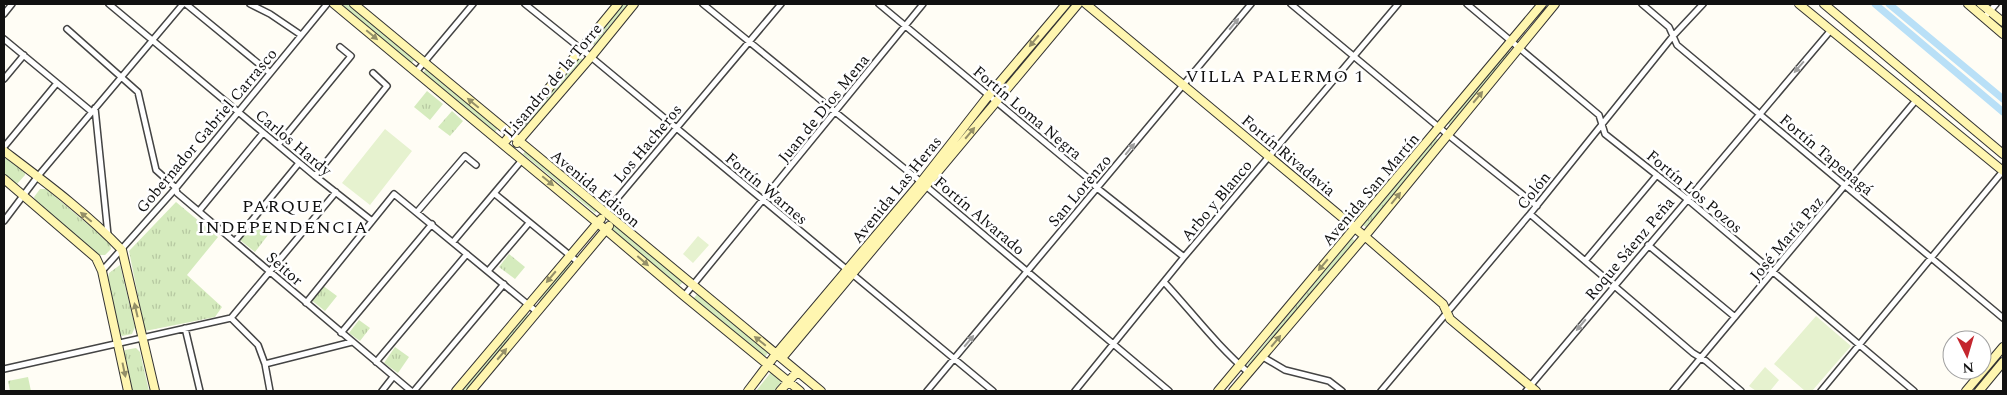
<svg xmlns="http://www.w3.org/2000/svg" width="2007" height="395" font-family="Spectral,serif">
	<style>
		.grass { fill: url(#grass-tufts) }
		.pitch { fill: #e6f2cf }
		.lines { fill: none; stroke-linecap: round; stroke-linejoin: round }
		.canal { stroke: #b9e0f7; stroke-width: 7 }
		.street-casing { stroke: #444; stroke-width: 8 }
		.secondary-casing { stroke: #333; stroke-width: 10 }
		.street { stroke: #fff; stroke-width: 5 }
		.secondary { stroke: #fff6b0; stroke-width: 8 }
		.oneway { fill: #a0a0a0 }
		.oneway2 { fill: #948f68 }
		.labels { text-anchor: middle; stroke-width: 5; stroke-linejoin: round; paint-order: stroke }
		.street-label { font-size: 16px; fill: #111; stroke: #fff }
		.neighbourhood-label { font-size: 18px; letter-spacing: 1px; fill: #111; stroke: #fff }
	</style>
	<defs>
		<pattern id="grass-tufts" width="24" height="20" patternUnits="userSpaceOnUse" patternTransform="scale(1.25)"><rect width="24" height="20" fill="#d5ebbd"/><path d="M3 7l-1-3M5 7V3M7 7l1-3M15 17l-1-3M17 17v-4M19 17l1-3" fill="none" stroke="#b6c8a1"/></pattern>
	</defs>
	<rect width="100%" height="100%" fill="#fffdf5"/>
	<path class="grass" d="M341,4H348L414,60L411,64Z
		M622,4H628L594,45L590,42Z
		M1507,50L1510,52L1450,125L1447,123Z
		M580,57L583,60L524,131L521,128Z
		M426,69L498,128L495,132L423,73Z
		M427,91L443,104L430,120L414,107Z
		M452,111L463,121L450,136L438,127Z
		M1436,138L1439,141L1366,227L1363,225Z
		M526,150L597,210L595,213L523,154Z
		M4,159H9L25,172V175L17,184H12L4,176Z
		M40,189H46L110,243L111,249L105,255H97L36,202L34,197Z
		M176,202L218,237L187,275L222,307L215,317L145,331L129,251Z
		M611,222L683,282L679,286L607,227Z
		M252,224L268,235L255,252L240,240Z
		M1352,238L1355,241L1250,367L1247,365Z
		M509,254L525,267L515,279L499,267Z
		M570,261L572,264L541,302L538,299Z
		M120,265L135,327L132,334L122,336L118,332L108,277L109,273Z
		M322,285L337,296L325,311L310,299Z
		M697,294L768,353L765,357L693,299Z
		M526,313L531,318L467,391H460Z
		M359,320L370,328L360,341L349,333Z
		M395,347L409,357L398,373L384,363Z
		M136,348L140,352L149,391H132L127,363L125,362L124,353L125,350Z
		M772,371L783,380L774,391H756Z
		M28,377L31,391H10L8,381Z"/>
	<path class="pitch" d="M385,129L412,151L370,205L342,183Z
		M698,236L709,245L693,263L683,254Z
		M1816,316L1851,346L1812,391H1805L1774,364Z
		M1765,367L1779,380L1770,391H1756L1749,386Z"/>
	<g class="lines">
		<path class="canal" d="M1875,4L2003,112
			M1889,4L2003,99"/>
		<g class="street-casing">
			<path id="street" d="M109,4L315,176L372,221
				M186,4L270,73
				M250,4L270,14L301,35
				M525,4L591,57L993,391
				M703,4L921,182L1169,391
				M879,4L1089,179L1097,188L1184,257
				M1291,4L1447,134L1537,206
				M1467,4L1599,115L1605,134L1687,199L1914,391
				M1642,4L1669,27L1677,45L2003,318
				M4,14L12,4
				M1984,18L1996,4
				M67,29L138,92L156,170L176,188L177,193L411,391
				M4,39L92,112
				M416,72L473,4
				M4,79L24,55
				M95,108L108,235
				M278,145L351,56L340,47
				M4,147L57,83
				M315,176L387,86L373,73
				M495,194L578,262
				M199,211L263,133
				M417,212L465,156L476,165
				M605,213L781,4
				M1530,214L1693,353L1706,361L1741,391
				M4,221L38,176L183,4
				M235,241L299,163
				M453,242L522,160
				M1648,245L1735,317
				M1585,261L1657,175
				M102,271L176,188L327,4
				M488,271L529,223
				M1164,282C1192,312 1217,346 1249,373
				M684,296L923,4
				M306,303L394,194L537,312
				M231,318L258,345L265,364L270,391
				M185,328L200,391
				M341,333L432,224
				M1263,357L1285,370L1329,381L1342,391
				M376,362L467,254
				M265,364L352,342
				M4,369L231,318L336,192
				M382,391L393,377
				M414,391L504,284
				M927,391L1251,4
				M1075,391L1184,257L1398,4
				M1381,391L1530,214L1673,36L1703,4
				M1526,391L1831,30
				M1673,391L1917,99
				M1821,391L2003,171"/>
		</g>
		<g class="secondary-casing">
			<path id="secondary" d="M334,4L606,230L684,296L800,391
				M354,4L821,391
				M1086,4L1368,239L1443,304L1450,319L1536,391
				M1799,4L2003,171
				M1824,4L2003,154
				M1968,4L2003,34
				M1981,4L2003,22
				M517,143L591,57L634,4
				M503,144L618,4
				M4,151C45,182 87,213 122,250L155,391
				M4,179L96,258L102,271L128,391
				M782,358L1078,4
				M456,391L601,219
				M471,391L609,226
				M748,391L776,354L921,182L989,95L1066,4
				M780,391L797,372
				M1218,391L1542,4
				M1233,391L1365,236L1555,4
				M1966,391L2003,347
				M1979,391L2003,362"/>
		</g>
		<use href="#street" class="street"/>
		<use href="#secondary" class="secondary"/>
	</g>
	<defs><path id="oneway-solid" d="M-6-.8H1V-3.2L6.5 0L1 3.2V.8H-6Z" transform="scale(1.25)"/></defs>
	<g class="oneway">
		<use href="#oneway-solid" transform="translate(1234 24) rotate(-50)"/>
		<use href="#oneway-solid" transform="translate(1799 67) rotate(131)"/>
		<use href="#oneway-solid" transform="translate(1130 149) rotate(-51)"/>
		<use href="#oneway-solid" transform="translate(1581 325) rotate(130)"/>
		<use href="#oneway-solid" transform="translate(969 341) rotate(-50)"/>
	</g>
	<g class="oneway2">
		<use href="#oneway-solid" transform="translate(372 35) rotate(40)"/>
		<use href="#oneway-solid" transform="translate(1034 41) rotate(130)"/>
		<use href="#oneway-solid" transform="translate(1478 97) rotate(-50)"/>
		<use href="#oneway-solid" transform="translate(473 103) rotate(-140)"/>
		<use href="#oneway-solid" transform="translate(970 133) rotate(-50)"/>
		<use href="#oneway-solid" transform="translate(548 181) rotate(40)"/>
		<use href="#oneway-solid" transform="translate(1396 198) rotate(-51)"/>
		<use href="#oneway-solid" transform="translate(86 217) rotate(-140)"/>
		<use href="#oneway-solid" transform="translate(643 261) rotate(41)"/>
		<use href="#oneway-solid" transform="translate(1323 265) rotate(130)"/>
		<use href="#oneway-solid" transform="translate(551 277) rotate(130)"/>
		<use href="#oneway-solid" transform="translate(136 310) rotate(-103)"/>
		<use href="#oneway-solid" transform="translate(760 341) rotate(-141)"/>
		<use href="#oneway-solid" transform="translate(1276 341) rotate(-50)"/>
		<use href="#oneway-solid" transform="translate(502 354) rotate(-50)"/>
		<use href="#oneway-solid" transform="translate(124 370) rotate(78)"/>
	</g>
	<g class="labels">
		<g class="street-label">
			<text transform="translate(552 80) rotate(-50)" y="6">Lisandro de la Torre</text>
			<text transform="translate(823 108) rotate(-51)" y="6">Juan de Dios Mena</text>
			<text transform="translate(1028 112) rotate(40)" y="6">Fortín Loma Negra</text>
			<text transform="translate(206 130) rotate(-50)" y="6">Gobernador Gabriel Carrasco</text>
			<text transform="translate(294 142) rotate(40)" y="6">Carlos Hardy</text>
			<text transform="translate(647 143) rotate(-50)" y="6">Los Hacheros</text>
			<text transform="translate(1827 154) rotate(40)" y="6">Fortín Tapenagá</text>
			<text transform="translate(1289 155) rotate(40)" y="6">Fortín Rivadavia</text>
			<text transform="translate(596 188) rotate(40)" y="6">Avenida Édison</text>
			<text transform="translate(767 188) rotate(40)" y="6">Fortín Warnes</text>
			<text transform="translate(896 189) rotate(-51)" y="6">Avenida Las Heras</text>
			<text transform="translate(1370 189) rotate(-50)" y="6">Avenida San Martín</text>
			<text transform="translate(1079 190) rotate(-50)" y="6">San Lorenzo</text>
			<text transform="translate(1533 190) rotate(-51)" y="6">Colón</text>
			<text transform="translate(1695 191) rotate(40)" y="6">Fortín Los Pozos</text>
			<text transform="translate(1216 200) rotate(-50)" y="6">Arbo y Blanco</text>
			<text transform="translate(980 215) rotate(40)" y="6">Fortín Alvarado</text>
			<text transform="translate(1786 238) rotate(-50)" y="6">José María Paz</text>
			<text transform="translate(1629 248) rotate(-50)" y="6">Roque Sáenz Peña</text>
			<text transform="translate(285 268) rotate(41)" y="6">Seitor</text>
		</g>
		<g class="neighbourhood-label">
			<text x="1275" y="82">VILLA PALERMO 1</text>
			<text x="283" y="212">PARQUE<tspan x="283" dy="21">INDEPENDENCIA</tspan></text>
		</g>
	</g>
	<rect width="2007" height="395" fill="none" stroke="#111111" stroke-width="10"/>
	<g transform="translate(1967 355) rotate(175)"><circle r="24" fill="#ffffff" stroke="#a0a0a0"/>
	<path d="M0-4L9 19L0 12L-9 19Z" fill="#c4262e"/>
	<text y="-8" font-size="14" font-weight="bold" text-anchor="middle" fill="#111111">N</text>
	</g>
</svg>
